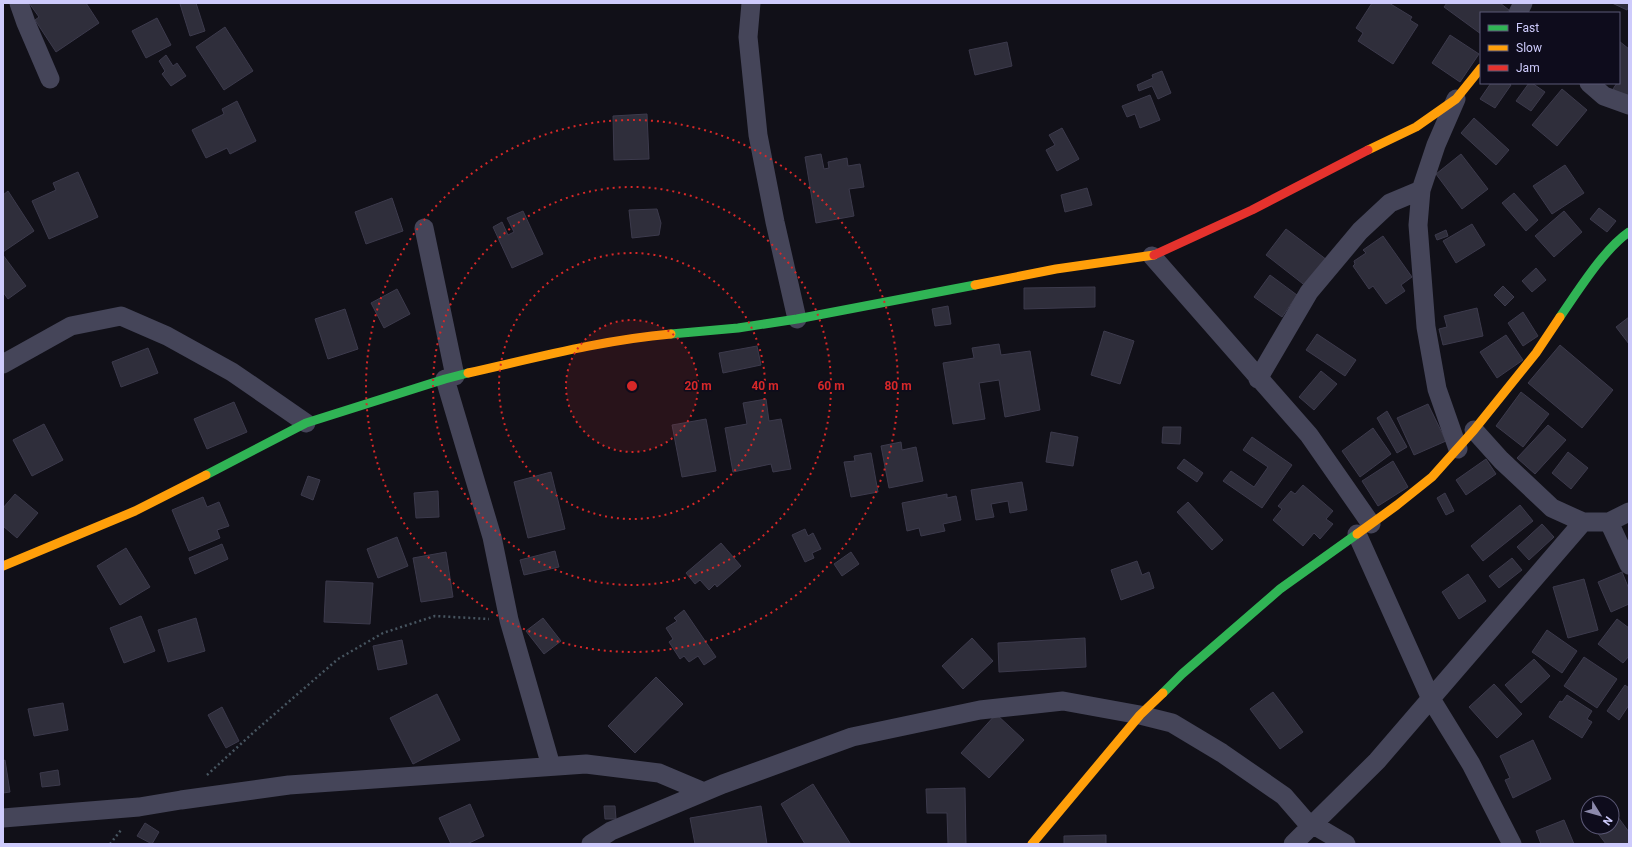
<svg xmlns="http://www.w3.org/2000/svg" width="1632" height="847" font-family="Roboto,sans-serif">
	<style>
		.building { fill: #2f2e3b; stroke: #3c3a4c }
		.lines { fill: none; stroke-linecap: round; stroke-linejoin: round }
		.path { stroke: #475560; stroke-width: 2.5; stroke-dasharray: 2 3; stroke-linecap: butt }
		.street { stroke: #454559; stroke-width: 19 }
		.fast { stroke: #30b455; stroke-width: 9 }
		.slow { stroke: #ff9f0a; stroke-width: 9 }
		.jam { stroke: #e5322d; stroke-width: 9 }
		.ring { fill: none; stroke: #d62828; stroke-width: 2; stroke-dasharray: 2 4 }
		.centre { fill: #d62828; stroke: #0e0c1c; stroke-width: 2 }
		.ring-label { font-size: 12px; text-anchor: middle; font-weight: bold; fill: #d62828; stroke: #0e0c1c; stroke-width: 3; stroke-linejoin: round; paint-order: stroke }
	</style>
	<rect width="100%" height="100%" fill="#111018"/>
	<path class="building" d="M29,3H86L99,23L56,52L35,20L39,17Z
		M183,3H196L205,31L190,36L180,4Z
		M1372,3H1389L1412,17L1410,20L1418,25L1393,64L1358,41L1363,33L1356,28Z
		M1447,3H1500L1509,10L1507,13H1481V34L1444,7Z
		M1612,3H1629V6L1627,10Z
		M157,18L171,45L146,58L132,31Z
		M225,27L253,71L224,90L196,47Z
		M1450,35L1479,54L1460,82L1432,63Z
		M1619,41L1629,49V100L1613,89L1617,83H1619Z
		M1007,42L1012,66L975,75L969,50Z
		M166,55L173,66L177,63L186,76L171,86L162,74L165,71L159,61Z
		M1162,71L1171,93L1158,99L1152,86L1139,91L1137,85L1153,78L1152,75Z
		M1491,83H1508L1511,85L1495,108L1480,99Z
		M1529,83H1532L1545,92L1531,111L1516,101Z
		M1562,89L1587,110L1557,146L1532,125Z
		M1150,95L1160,120L1140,128L1135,114L1127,117L1122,106Z
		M237,101L256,141L230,154L227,148L206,158L192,130L224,114L222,109Z
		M647,114L649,159L614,160L613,116Z
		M1474,118L1509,150L1496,165L1461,133Z
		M1062,128L1079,159L1057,171L1046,150L1055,145L1049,135Z
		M821,154L824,169L829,168L828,162L847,158L848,166L860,164L864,187L849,189L854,216L816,223L805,157Z
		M1461,154L1488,189L1462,209L1436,174Z
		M1565,165L1584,193L1552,214L1533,186Z
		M78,172L98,217L49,239L32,201L56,190L53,183Z
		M1087,188L1092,205L1065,212L1061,195Z
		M8,191L34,231L3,252V195Z
		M1514,193L1538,220L1526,231L1502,203Z
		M392,198L403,231L366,244L355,212Z
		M1599,208L1616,221L1607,232L1590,219Z
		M657,209L661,223L659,235L632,238L629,210Z
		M523,211L543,254L512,268L493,227L502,222L508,235L514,232L507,218Z
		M1564,211L1582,232L1554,257L1535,236Z
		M1472,224L1485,245L1456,263L1443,241Z
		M1286,229L1327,260L1307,287L1266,255Z
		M1446,230L1448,236L1437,240L1435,235Z
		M1383,236L1412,277L1401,285L1405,291L1386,304L1373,286L1369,289L1353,266L1355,264L1354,261L1366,253L1363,250Z
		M3,255L26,286L8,299L3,292Z
		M1536,268L1546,280L1532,292L1522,281Z
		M1270,275L1297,295L1282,317L1254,297Z
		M1503,286L1514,297L1505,306L1494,295Z
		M1095,287V307L1024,309V288Z
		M397,289L410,314L384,328L371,303Z
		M948,306L951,324L935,326L932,309Z
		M1477,308L1483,336L1443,345L1439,329L1447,327L1444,316Z
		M345,309L358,349L328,359L315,319Z
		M1523,312L1538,336L1523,346L1508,323Z
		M1629,317V344L1616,327Z
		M1104,331L1134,341L1120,384L1091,375Z
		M1317,334L1356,360L1345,376L1306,350Z
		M1506,335L1523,360L1497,378L1480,352Z
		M999,344L1001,355L1030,351L1040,410L1005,417L999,380L979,383L985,419L953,424L943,363L974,358L972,348Z
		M1560,345L1613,390L1582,428L1528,383Z
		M757,346L761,365L723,373L719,353Z
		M148,348L158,373L121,387L112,362Z
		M1321,371L1337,384L1314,410L1299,397Z
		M1521,392L1549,414L1523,447L1496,426Z
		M766,399L769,421L781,419L791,469L773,472L771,464L733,472L725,428L747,424L743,403Z
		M234,402L247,432L207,449L194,419Z
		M1428,404L1446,441L1414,455L1397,418Z
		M1387,411L1407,447L1397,453L1377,418Z
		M706,419L716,471L682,477L672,425Z
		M44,424L63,460L32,476L13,440Z
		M1548,425L1566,440L1535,474L1517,458Z
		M1163,427H1181L1180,444L1162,443Z
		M1373,428L1391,454L1360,477L1342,451Z
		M1051,432L1078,437L1073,466L1046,462Z
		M1252,437L1292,465L1262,508L1223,481L1231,471L1254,487L1268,467L1243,450Z
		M901,442L902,450L916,447L923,481L889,488L881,446Z
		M1568,452L1588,468L1571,489L1552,473Z
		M871,453L878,492L851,497L844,462L855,461L854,456Z
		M1184,459L1203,473L1197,482L1177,468Z
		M1486,459L1496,474L1466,495L1456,480Z
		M1393,461L1408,487L1378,506L1362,481Z
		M551,472L565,529L528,538L514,482Z
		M308,476L320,480L313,500L301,495Z
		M1022,482L1027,510L1010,513L1008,501L991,504L994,517L976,520L971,490Z
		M1303,485L1333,511L1326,519L1333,524L1320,539L1314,533L1303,546L1273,520L1282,509L1278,506L1291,491L1295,494Z
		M438,491L439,517L416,518L414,493Z
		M1445,493L1454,511L1446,515L1437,498Z
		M15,494L38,513L17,538L3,526V508Z
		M947,494V498L956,496L961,520L943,524L945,531L921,536L919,528L907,531L902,503Z
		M203,497L207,507L219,502L229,526L217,530L220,538L189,551L172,510Z
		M1188,502L1223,540L1212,550L1177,512Z
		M1520,505L1533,521L1483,561L1471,546Z
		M1542,524L1554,537L1529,560L1517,547Z
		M805,529L808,536L813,533L821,549L812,553L814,558L805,562L792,535Z
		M397,537L408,566L378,578L367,549Z
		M721,543L741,566L717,587L715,584L709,590L700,580L695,584L686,573Z
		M222,544L228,559L195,574L189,558Z
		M126,548L150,587L120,605L97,566Z
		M555,551L559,567L524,575L520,560Z
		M446,552L453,597L421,602L413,558Z
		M851,552L859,564L842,576L834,564Z
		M1512,558L1522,570L1499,588L1489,576Z
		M1137,561L1142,575L1149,572L1154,588L1121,600L1111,570Z
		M1622,572L1629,589V604L1611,612L1598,582Z
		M1468,574L1486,601L1459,619L1442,592Z
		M1584,579L1598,630L1568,638L1553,587Z
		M326,581L373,583L370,624L324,622Z
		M684,610L716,657L704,665L698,656L689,662L684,656L680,659L669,642L673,639L666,628L677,621L674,618Z
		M141,616L155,651L124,663L110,628Z
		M196,618L205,651L168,662L158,630Z
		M543,618L561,641L544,654L526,631Z
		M1617,619L1629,628V656L1623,663L1598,644Z
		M1547,630L1577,651L1562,673L1532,652Z
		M972,638L993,661L963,689L942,666Z
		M1085,638L1086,667L999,672L998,643Z
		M402,640L407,664L378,670L373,646Z
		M1584,657L1617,679L1597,708L1564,686Z
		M1534,659L1550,676L1521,703L1505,685Z
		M656,677L683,704L635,753L608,726Z
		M1494,684L1522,714L1497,738L1469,707Z
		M1625,685L1629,688V705L1619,720L1607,711Z
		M1273,692L1303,732L1280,749L1250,709Z
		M437,694L460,740L413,764L390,718Z
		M1567,695L1592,711L1587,719L1592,722L1582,738L1549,717L1560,701L1562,702Z
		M63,703L68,730L34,736L28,709Z
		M222,707L239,741L226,748L208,715Z
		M996,714L1024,740L989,778L961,753Z
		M1533,740L1551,779L1513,798L1505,780L1510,778L1500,756Z
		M5,760L10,792L3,793V761Z
		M58,770L60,785L42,787L40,773Z
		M813,784L850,843L848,844H805L781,804Z
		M965,788L966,844H948L947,813H927L926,789Z
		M470,804L484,836L467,844H451L439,818Z
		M604,806H615L616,819H605Z
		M761,806L767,844H695L690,818Z
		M1612,809L1629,832V844H1606L1593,827H1612Z
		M1564,820L1574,844H1541L1536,831Z
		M145,823L159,832L152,844L137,836Z
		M1106,835V844H1064V836Z"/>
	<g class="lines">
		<path class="path" d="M207,775L255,731L338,659L383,633L435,616L489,619
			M110,844L121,830"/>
		<path class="street" d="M19,3L26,23L50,79
			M751,3L748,37L758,135L775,222L797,319
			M1518,13L1523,3
			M1589,83L1604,96L1629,105
			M1456,99L1436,145L1421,190L1418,225L1426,327L1437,389L1458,449
			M424,228L455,376
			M1152,256L1309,435L1371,524
			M3,364L71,326L121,316L167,336L232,372L306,423
			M445,379L492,537L509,620L551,766
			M1258,379L1309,292L1360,231L1390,203L1421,190
			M1474,430L1501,460L1552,508L1583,522H1609L1629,512
			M1609,522L1629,565
			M1357,534L1431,699L1471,764L1512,844
			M3,818L139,807L181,800L289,785L586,764L659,773L704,792
			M1312,824L1346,844
			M591,844L611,831L723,784L852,737L980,710L1063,701L1140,715L1172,723L1222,753L1284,796L1310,826
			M1293,844L1377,761L1583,522"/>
		<path class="fast" d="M1560,317C1578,291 1604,249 1629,232
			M671,334L738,328L797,319L975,285
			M206,475L306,423L445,379L468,373
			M1163,693L1182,674L1280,589L1357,534"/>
		<path class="slow" d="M1368,150L1416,127L1456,99L1481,68
			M975,285L1056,269L1154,255
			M468,373C535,358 602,340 671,334
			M1357,534L1397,505L1432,477L1474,430L1536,353L1560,317
			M3,566L135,511L206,475
			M1032,844L1140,715L1163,693"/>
		<path class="jam" d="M1154,255L1252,210L1368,150"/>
	</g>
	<circle cx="632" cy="386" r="66" fill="#d62828" fill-opacity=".12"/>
	<g class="ring">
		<circle cx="632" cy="386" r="66"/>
		<circle cx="632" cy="386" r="133"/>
		<circle cx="632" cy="386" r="199"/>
		<circle cx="632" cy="386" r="266"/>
	</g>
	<circle cx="632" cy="386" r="6" class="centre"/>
	<g class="ring-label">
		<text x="698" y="390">20 m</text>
		<text x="765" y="390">40 m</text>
		<text x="831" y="390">60 m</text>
		<text x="898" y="390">80 m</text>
	</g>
	<rect width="1632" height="847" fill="none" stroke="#cecbfc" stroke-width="8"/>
	<rect x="1480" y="12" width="140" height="72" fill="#0e0c1c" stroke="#5b5876"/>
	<rect x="1488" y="25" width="20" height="6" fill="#30b455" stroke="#5b5876"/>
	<text x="1516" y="32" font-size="12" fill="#cecbfc">Fast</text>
	<rect x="1488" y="45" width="20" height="6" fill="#ff9f0a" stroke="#5b5876"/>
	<text x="1516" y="52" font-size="12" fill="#cecbfc">Slow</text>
	<rect x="1488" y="65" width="20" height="6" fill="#e5322d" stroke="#5b5876"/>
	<text x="1516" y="72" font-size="12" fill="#cecbfc">Jam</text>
	<g transform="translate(1600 815) rotate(127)"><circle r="19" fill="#0e0c1c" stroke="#5b5876"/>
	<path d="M0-3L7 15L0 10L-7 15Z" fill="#8c8aac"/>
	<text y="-6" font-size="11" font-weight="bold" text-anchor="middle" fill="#cecbfc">N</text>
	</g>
</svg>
